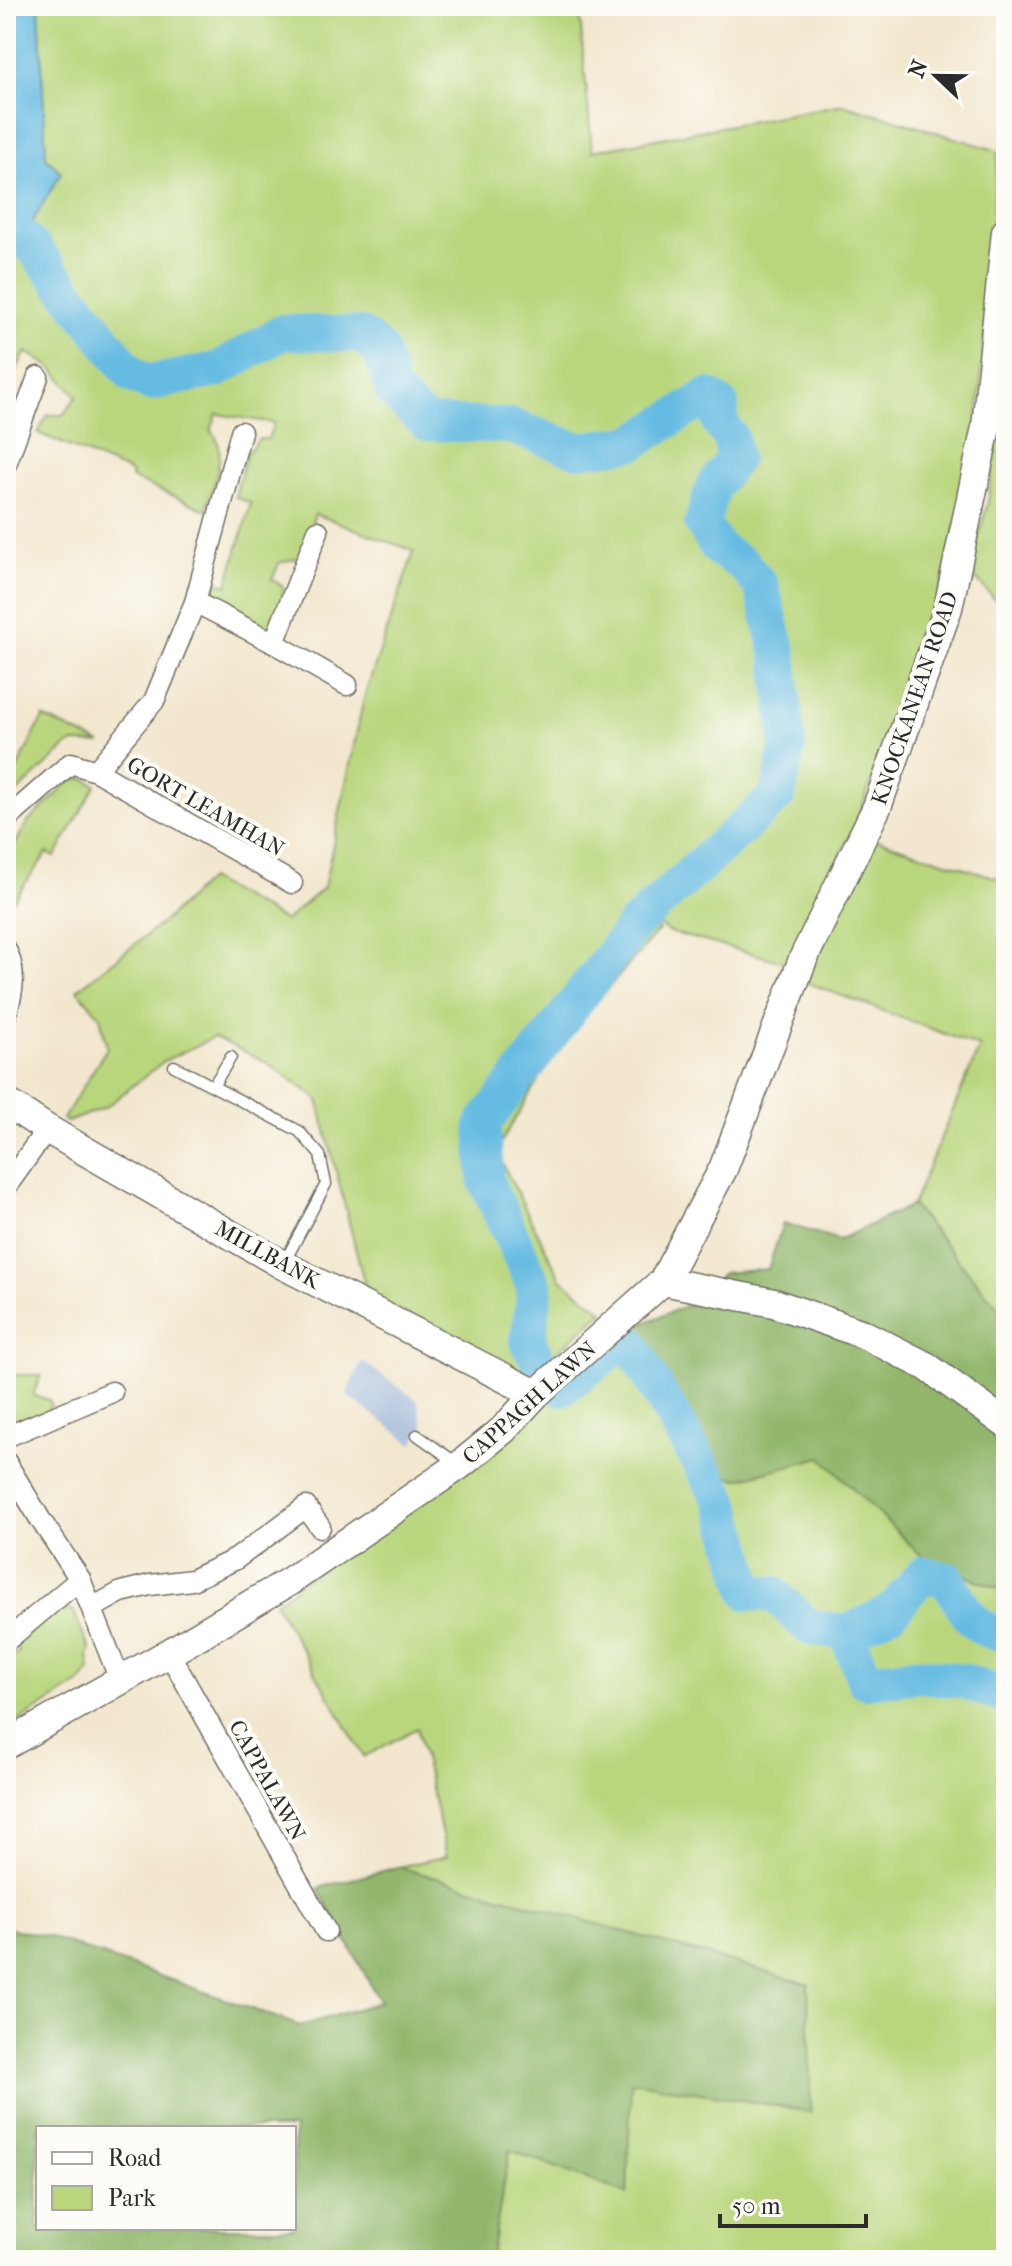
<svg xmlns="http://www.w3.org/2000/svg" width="1012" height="2266" font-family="'IM FELL French Canon',serif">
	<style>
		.industrial { fill: #b4c6de }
		.green { fill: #b9d67d; stroke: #728054; stroke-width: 2 }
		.forest { fill: #92b76c; stroke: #5e714c; stroke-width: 2; fill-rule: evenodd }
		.water { fill: #66bbe2; stroke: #487386; stroke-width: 2 }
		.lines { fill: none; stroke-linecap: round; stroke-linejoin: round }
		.river { stroke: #66bbe2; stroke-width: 36 }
		.lane-casing { stroke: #716d64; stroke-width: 13 }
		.street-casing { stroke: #716d64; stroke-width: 23 }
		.secondary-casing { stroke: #716d64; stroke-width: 31 }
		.lane { stroke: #fff; stroke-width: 10 }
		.street { stroke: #fff; stroke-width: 20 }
		.secondary { stroke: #fff; stroke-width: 28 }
		.labels { text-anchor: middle; stroke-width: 8; stroke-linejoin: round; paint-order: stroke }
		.street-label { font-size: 22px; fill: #2b2b2b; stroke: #fdfcf7 }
	</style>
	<rect width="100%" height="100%" fill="#fdfcf7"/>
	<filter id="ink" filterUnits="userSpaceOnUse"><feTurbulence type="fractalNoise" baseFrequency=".0125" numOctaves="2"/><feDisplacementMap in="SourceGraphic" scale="16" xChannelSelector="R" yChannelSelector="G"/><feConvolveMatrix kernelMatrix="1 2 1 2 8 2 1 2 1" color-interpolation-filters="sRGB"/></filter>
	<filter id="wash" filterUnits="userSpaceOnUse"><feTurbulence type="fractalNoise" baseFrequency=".006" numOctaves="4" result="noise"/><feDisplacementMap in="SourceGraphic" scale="32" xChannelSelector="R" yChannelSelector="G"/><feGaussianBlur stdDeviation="1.8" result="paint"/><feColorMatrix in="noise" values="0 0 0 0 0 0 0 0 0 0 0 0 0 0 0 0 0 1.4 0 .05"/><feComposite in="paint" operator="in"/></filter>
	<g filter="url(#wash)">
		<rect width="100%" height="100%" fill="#f2e7ce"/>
		<path class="industrial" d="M362,1361L417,1400L424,1426L413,1444L346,1395Z"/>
		<path class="green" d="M39,6H579L592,151L843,104L998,151L977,431L938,604L856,823L788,963L669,932L639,912L659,930L561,1042L496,1151L561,1279L603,1311L536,1370L518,1371L367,1294L318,1099L266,1062L214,1037L164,1061L106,1107L67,1122L63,1119L107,1048L100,1016L77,990L163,922L209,879L285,921L324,887L364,698L414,551L315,514L301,557L279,563L272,580L283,586V597L277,622L266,628C245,622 226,608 211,592V580L227,585L251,503L235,497L246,454L259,439H268L274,423L217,414L211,430C230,451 212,486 206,510L131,478L132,473L38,433L48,415H63L77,396L52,368L26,352L14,374L6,371V202L31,226L46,158Z
			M1006,361V605L996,601L969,571L988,502Z
			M43,717L101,744L74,743L67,746L12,797L6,800V780L12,779Z
			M76,778L85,779L96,785L55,857L47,853L6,910V861L27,823L69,782Z
			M875,839L1006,881V1317L912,1205L980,1047L805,982Z
			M634,1327L724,1476L739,1479L821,1456L927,1561L1006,1591V2260H490L510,2150L627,2193L630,2081L808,1985L398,1867L447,1856L417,1728L364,1757L275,1603L561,1378Z
			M6,1375H41L33,1395L49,1400L51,1406L46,1412L6,1423Z
			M65,1604L66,1610H73L90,1650L88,1655L90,1670L81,1682L6,1729V1661L19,1652L15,1645Z"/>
		<path class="forest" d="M912,1205L1006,1317V1591L927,1561L821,1457L739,1479L724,1476L634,1327L698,1301L723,1273L768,1269L783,1223L839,1240Z
			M398,1867L808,1984L811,2112L631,2081L627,2194L510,2150L490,2260H6V1928L47,1936L300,2026L380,2002L318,1888ZM38,2128H294V2228H38Z"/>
		<path class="water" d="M6,6H39L46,157L61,173L30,226L6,202Z"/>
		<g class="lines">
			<path class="river" d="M6,221L32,246L132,375L149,383L217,370L283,332L361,335L380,350L393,392L426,423L510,426L578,450L632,443L709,396L721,405L720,423L731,438L734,459L713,487L702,523L719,549L744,565L761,586L779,654L788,746L778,795L636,923L483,1124L486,1181L535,1288L528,1342L536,1357
				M562,1388L628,1339L722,1501L749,1593L774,1594L809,1627L847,1633L892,1611L923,1574L948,1580C963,1607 972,1631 1006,1635
				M847,1633L865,1681L920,1675L964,1681L1006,1697"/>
		</g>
	</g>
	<g filter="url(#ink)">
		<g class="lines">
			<g class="lane-casing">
				<path id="lane" d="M174,1066L299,1131L320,1155L326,1184L284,1263
					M213,1086L231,1057
					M417,1435L458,1464"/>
			</g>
			<g class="street-casing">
				<path id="street" d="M6,464L38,377
					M195,602L274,643L318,531
					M274,643L347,685
					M96,771L292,883
					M6,820L71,763L96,771L154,701L195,602L241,432
					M6,950C17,972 13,992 6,1015
					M6,1187L47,1129
					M6,1437L112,1392
					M6,1462L40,1519L80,1579L120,1680
					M92,1608L121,1592L150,1585L192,1580L236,1559L306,1507L320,1527
					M6,1641L80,1579
					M169,1653L326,1931"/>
			</g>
			<g class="secondary-casing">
				<path id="secondary" d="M6,1102L47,1129L283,1265L536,1394
					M663,1281L774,1303L863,1334L926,1366L1006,1424
					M6,1745L169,1653L290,1581L460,1465L503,1430L536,1394L663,1281L723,1169L803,959L877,807L948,608L986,427L1006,232"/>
			</g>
			<use href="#lane" class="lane"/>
			<use href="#street" class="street"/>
			<use href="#secondary" class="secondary"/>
		</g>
	</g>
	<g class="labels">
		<g class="street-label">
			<text transform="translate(914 698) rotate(-71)" y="8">KNOCKANEAN ROAD</text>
			<text transform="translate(206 806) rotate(30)" y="8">GORT LEAMHAN</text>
			<text transform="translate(268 1254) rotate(29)" y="8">MILLBANK</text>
			<text transform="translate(529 1402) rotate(-42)" y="8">CAPPAGH LAWN</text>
			<text transform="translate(268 1780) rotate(61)" y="8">CAPPALAWN</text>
		</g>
	</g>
	<rect width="1012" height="2266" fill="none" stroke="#fdfcf7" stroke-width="32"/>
	<rect x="36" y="2126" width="260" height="104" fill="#fdfcf7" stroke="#a9a8a5" stroke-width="2"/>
	<rect x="52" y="2152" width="40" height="12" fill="#ffffff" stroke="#a9a8a5" stroke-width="2"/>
	<text x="108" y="2166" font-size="24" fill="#2b2b2b">Road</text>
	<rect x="52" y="2186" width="40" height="24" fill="#b9d67d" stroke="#a9a8a5" stroke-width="2"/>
	<text x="108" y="2206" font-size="24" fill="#2b2b2b">Park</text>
	<g transform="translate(936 76) rotate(292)" stroke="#fdfcf7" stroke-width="6" paint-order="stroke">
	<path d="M0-6L14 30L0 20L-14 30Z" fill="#2b2b2b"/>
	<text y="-12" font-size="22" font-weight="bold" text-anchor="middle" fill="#2b2b2b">N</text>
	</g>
	<path d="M720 2214v12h146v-12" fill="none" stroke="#2b2b2b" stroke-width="4"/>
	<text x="732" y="2214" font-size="24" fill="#2b2b2b" stroke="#fdfcf7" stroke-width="6" paint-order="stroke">50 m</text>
</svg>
